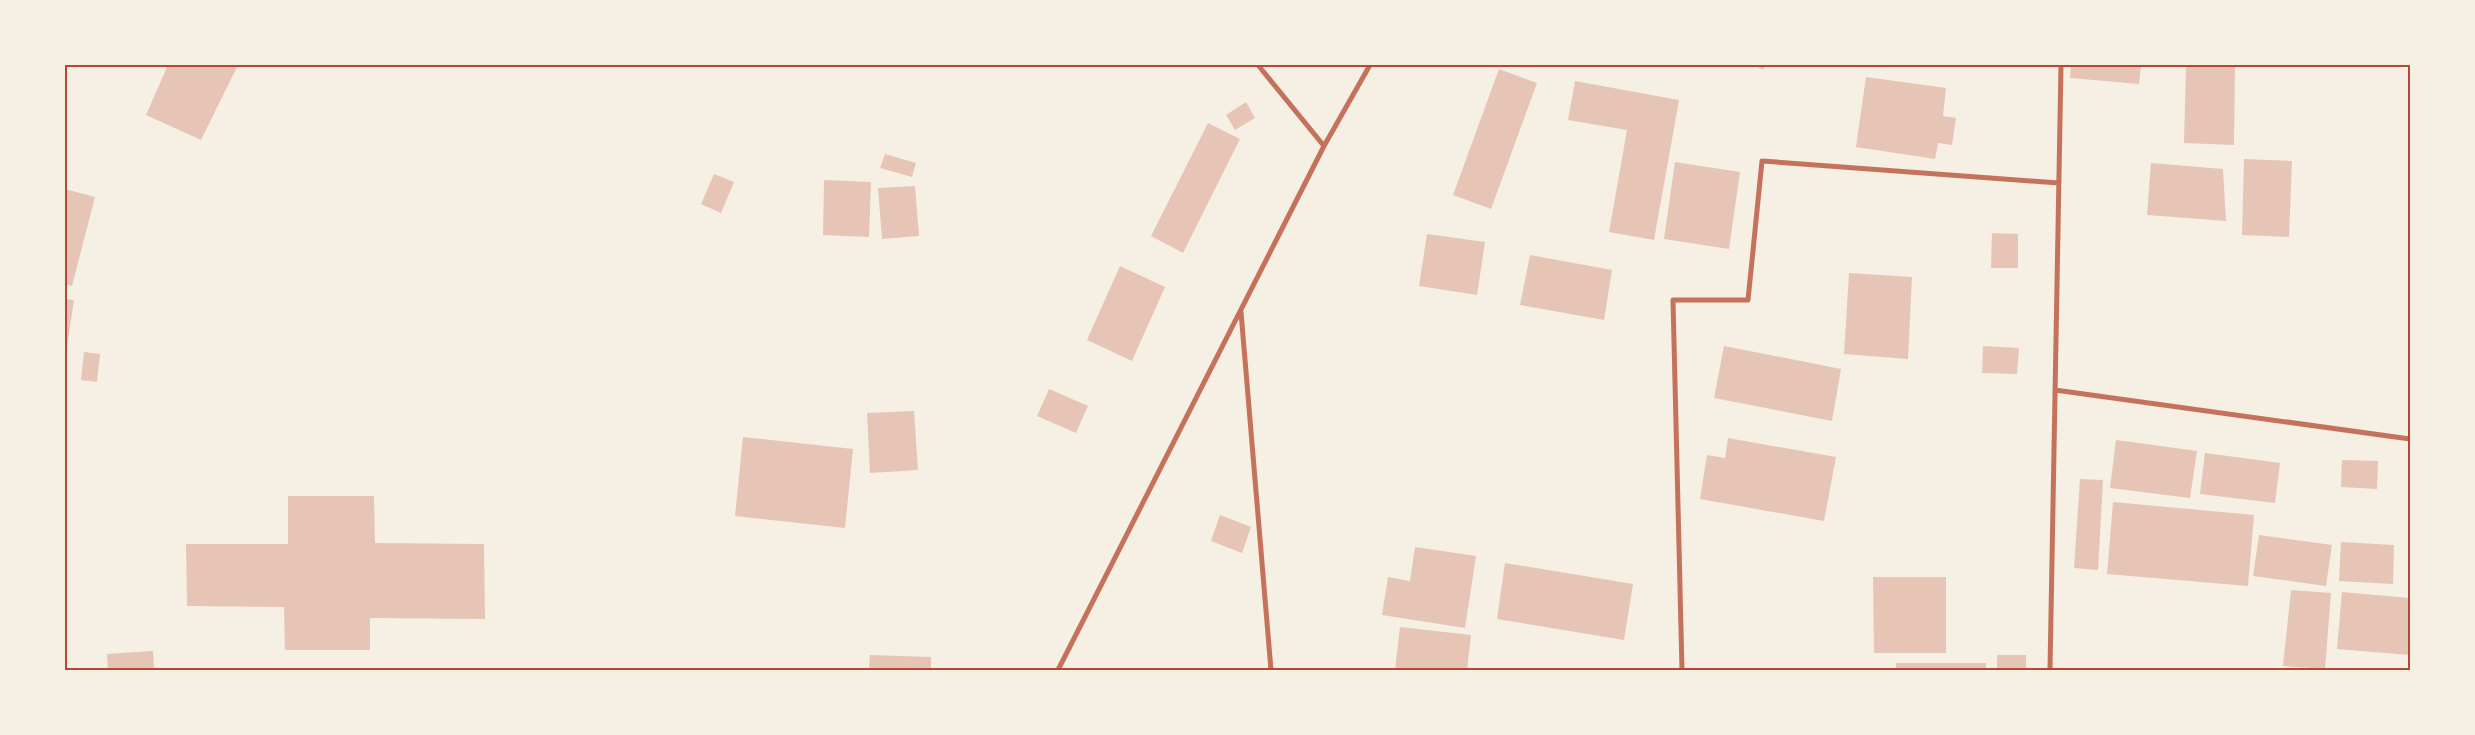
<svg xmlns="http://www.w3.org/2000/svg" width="2475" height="735" font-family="'Roboto Condensed',sans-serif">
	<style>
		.building { fill: #e6c5b7 }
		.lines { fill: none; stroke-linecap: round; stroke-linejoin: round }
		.minor { stroke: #c5725c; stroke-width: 5 }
		.neatline { fill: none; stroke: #b5482f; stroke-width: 2 }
	</style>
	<rect width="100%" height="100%" fill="#f6efe4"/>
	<path class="building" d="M168,65H238L201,140L146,115Z
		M1753,65H1766L1763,70Z
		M2071,65H2141L2139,84L2070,78Z
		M2186,65H2235L2234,145L2184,143Z
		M1499,69L1537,83L1491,209L1453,195Z
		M1866,77L1946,88L1943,116L1956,118L1952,145L1938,143L1935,159L1856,147Z
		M1575,81L1679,100L1654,240L1609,232L1627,130L1568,120Z
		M1246,102L1255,118L1235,130L1226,115Z
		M1208,123L1240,139L1183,253L1151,236Z
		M885,154L916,163L912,177L880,168Z
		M2244,159L2292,161L2289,237L2242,235Z
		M1675,162L1740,172L1729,249L1664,239Z
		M2151,163L2223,169L2226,221L2147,215Z
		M714,174L734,182L721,213L701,204Z
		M824,180L871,182L869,237L823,235Z
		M915,186L919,236L882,239L878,188Z
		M65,189L95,197L72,286L65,284Z
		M1992,233L2018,234V268H1991Z
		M1427,234L1485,242L1477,295L1419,286Z
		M1530,255L1612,270L1604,320L1520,305Z
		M1120,266L1165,287L1132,361L1087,340Z
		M1849,273L1912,277L1908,359L1844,354Z
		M65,299L74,300L66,354H65Z
		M1724,346L1841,369L1832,421L1714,398Z
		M1983,346L2019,348L2017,374L1982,373Z
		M84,352L100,354L97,382L81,380Z
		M1049,389L1088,406L1076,433L1037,416Z
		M914,411L918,470L870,473L867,413Z
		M743,437L853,449L845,528L735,516Z
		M1728,438L1836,457L1824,521L1700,499L1707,455L1725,458Z
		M2116,440L2197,451L2190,498L2110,488Z
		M2205,453L2280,463L2275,503L2200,494Z
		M2342,460L2378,461L2377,489L2341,487Z
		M2080,479L2103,480L2098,570L2074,568Z
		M288,496H374L375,543L484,544L485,619L370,618V650H285L284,607L187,606L186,544H288Z
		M2113,502L2254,515L2248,586L2107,574Z
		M1220,515L1251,527L1242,553L1211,541Z
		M2259,535L2332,545L2326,586L2253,576Z
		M2341,542L2394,545L2393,584L2339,581Z
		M1415,547L1476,556L1465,628L1382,615L1388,577L1410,581Z
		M1505,563L1633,584L1624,640L1497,619Z
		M1873,577H1946V653H1874Z
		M2291,590L2331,593L2325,669L2283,666Z
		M2342,592L2410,598V655L2337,649Z
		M1400,627L1471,635L1467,670H1395Z
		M153,651L154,670H108L107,654Z
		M870,655L931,657V670H869Z
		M1997,655H2026V670H1997Z
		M1896,663H1986V670H1896Z"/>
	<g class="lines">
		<path class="minor" d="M1258,65L1324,146
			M1241,312L1271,670
			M2055,390L2410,439
			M1058,670L1324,146L1370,65
			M1682,670L1673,300H1748L1762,161L2059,183
			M2050,670L2061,65"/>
	</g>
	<rect width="2475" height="735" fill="none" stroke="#f6efe4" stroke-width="132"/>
	<rect x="66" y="66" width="2343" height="603" class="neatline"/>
</svg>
